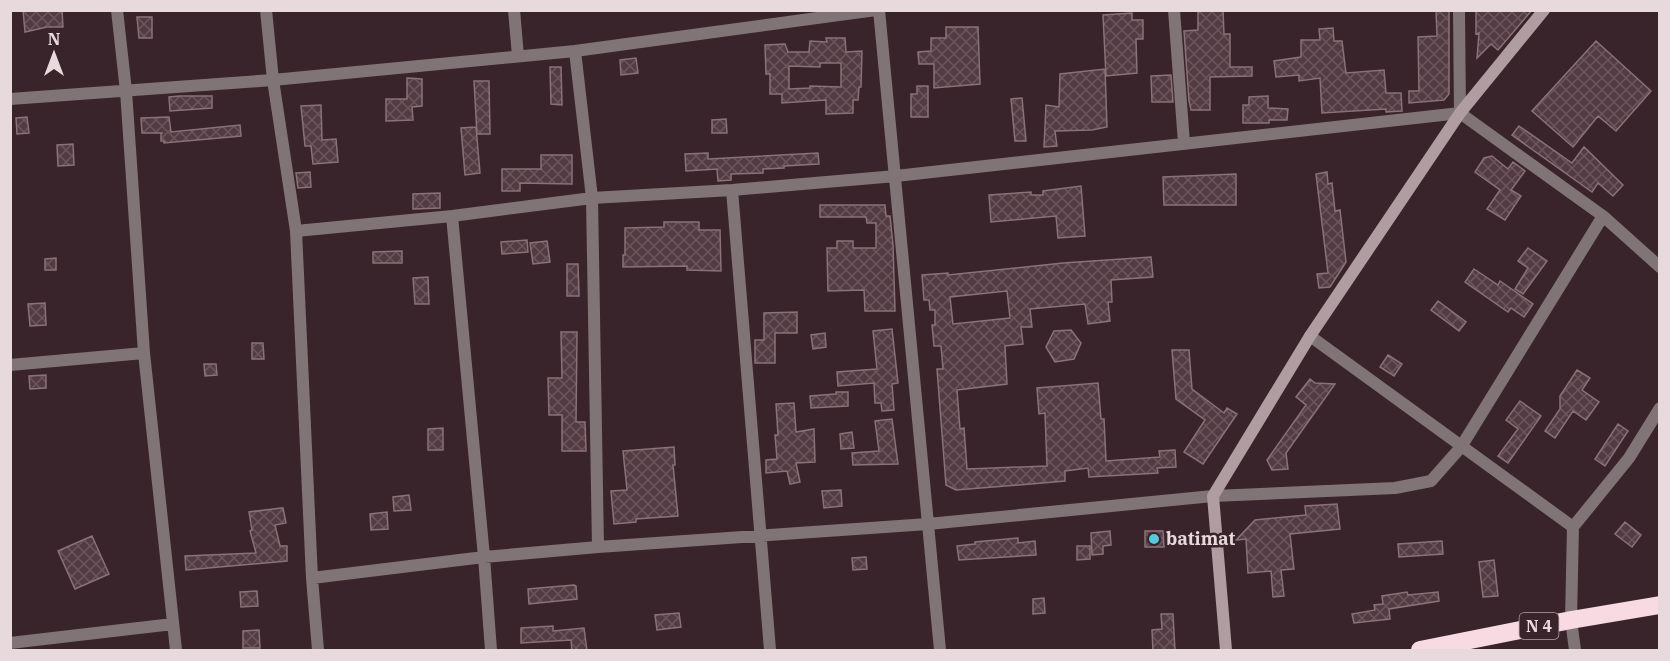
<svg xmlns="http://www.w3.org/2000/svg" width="1670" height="661" font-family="'IBM Plex Serif',serif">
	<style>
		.building { fill: url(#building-cross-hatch); stroke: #8b7178; stroke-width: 1.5; fill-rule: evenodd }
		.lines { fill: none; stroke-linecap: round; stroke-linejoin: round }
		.street { stroke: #807477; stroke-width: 12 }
		.secondary { stroke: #b09da2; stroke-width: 12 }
		.highway { stroke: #f7dae2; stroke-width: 18 }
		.poi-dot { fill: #54cadc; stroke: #39242b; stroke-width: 2 }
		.labels { text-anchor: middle; stroke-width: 5; stroke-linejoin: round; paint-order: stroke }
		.shield { fill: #39242b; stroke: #b4a3a8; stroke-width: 1.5 }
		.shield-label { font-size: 16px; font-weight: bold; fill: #e8d9dd }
		.poi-label { font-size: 18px; font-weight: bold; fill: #e8d9dd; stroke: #39242b; text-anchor: start }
	</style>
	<defs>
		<pattern id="building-cross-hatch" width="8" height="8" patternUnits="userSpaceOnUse" patternTransform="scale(1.5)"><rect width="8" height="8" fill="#523b42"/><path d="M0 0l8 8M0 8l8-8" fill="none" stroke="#6b575d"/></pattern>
	</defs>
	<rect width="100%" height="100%" fill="#39242b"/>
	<path class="building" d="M23,10H62L63,27H47L25,32Z
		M1198,10H1223L1224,34H1230V67H1252V76L1210,77V110H1191L1189,101L1184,31L1198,30Z
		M1436,10H1449V94L1444,100L1409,103V91H1419L1418,37L1437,36Z
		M1476,10H1532L1498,50L1491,44L1477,58L1479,33L1476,34Z
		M1132,13V20H1143V39H1136L1137,73L1106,76L1103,15Z
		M137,17H152V38H139Z
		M946,27H978L980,84L934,88V64H919L918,52L931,51V38H946Z
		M1333,28L1334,41H1342L1346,73L1384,70L1386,93H1401L1402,111L1386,112V109L1322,113L1320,78L1299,81V75L1276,77L1274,61L1301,57V40H1320L1319,29Z
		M826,38H845L846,52L862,51L861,87H859L858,100H853V113L826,114V100L782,103V94H770V74H766L765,45L785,44L788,52H809L810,41L827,42ZM820,63H841V87L810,86V88L789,89V66L820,67Z
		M1596,41L1651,91L1616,131L1598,116L1573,147L1532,111Z
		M636,58L638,73L621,75L620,60Z
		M550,67H561L562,105L551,104Z
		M1105,69L1107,127L1092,130L1055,131L1057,146L1044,147L1046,105L1059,107L1060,74Z
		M1171,75L1173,102H1152L1151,76Z
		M407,78L422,79V106L412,107L413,120L386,121V99H407Z
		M474,81H489L490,134H477Z
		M917,86H928V117H911V94H917Z
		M180,96H212V108L170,111L169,97Z
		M1268,96V108L1288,109L1287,120H1269V123H1243V105H1249V97Z
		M1022,98L1026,141H1015L1011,99Z
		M321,105L322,140L336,139L338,162L313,164L311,146H305L301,106Z
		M27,117L29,133L17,134L16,118Z
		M169,117L171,132L240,125L241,136L164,143V141H161V133H163H142L141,118Z
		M726,119L727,133H712V120Z
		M1519,126L1572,163L1584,147L1623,185L1613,196L1598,183L1592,192L1512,135Z
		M476,127L480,173L465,175L461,128Z
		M73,144L74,165L58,166L57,145Z
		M708,153V159L818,153L819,164L784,166V168L763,169V173L731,174V180L718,181L717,169L686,171L685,154Z
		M541,155H572V184L520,183V191H502V169H541Z
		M1492,156L1508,169L1513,162L1525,171L1511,190L1521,196L1505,220L1487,209L1500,190L1475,172L1484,158Z
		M310,172L311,187L298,188L296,173Z
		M1327,172L1328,184L1332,183L1335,211L1340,210L1346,262L1330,287L1319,288L1317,274L1328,273L1316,174Z
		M1236,174V205H1164L1163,177Z
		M1081,186L1085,236L1058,238L1056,216L991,222L989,195L1031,192V195H1043V191Z
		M440,193V208L413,209V194Z
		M820,205H885L886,216H890L893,245L895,311H865L864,290L828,291L827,248H837V241H853V248H876V223H867L866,217H820Z
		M664,222H699V230H720L721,271L687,270V266L623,267V255H625V228L664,227Z
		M527,240L528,252L502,254L501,242Z
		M547,241L550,262L533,264L530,243Z
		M1528,248L1547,261L1523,294L1515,289L1528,268L1518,261Z
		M402,251V263H373V252Z
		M1151,257L1153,277L1111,280L1112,302H1108L1110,321L1088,324L1085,304L1030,309L1032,327H1021L1023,344L1005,346L1007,384L957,390L960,429L964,428L967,469L1047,466L1045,413L1039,414L1037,388L1098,383L1101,419H1104L1106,461L1160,457L1159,451L1175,450L1176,467L1157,468L1158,473L1089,477L1088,468L1065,471V481L1019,485L956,490L946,485L937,369H943L941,346H934L932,325H935V310H930L929,300H924L922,275L948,273V275L1063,263ZM1007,291L1010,318L953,324L950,297Z
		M56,258V270H45V259Z
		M567,264H578L579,296H567Z
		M1474,269L1498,285L1500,281L1533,304L1524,317L1511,308L1508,312L1465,282Z
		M428,277L429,304H415L413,278Z
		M1438,301L1466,322L1459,331L1431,310Z
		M45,303L46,325L30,326L28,304Z
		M797,312V333H775V363H755V340H764V313Z
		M892,329L898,383L892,384L894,410L882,411L881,403H875L874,383L838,386L837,372L877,369L873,331Z
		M1071,330L1081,343L1074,359L1055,362L1046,347L1054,331Z
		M561,332H577L576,422H585L586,451H562V415H549L548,378H562Z
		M825,333L826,347L813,349L811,335Z
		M252,343H263L264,359H252Z
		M1172,350H1189L1192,389L1224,413L1227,408L1237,414L1203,464L1184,452L1205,420L1176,399Z
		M1388,355L1402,364L1394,376L1380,367Z
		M204,364H216L217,375L205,376Z
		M1577,370L1590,378L1582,390L1599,402L1586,420L1573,411L1555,438L1545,431L1560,409V396Z
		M46,375V388L30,389L29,376Z
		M1310,379L1315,383L1335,384L1286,453L1288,469L1272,470L1267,460L1306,405L1296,397Z
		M836,392H848V406L811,408L810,396L836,394Z
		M1520,401L1541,416L1508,463L1498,456L1518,429L1506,420Z
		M794,403L796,432L814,429L815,462L796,463L800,482L790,484L787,471L766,473V460L777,459L775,435H778L776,404Z
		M892,419L898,464L853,465L852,453L879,451L875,421Z
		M1618,424L1628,431L1605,466L1595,459Z
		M443,428V450H428V429Z
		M852,432L854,448L841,449L840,434Z
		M674,447L675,465H673L678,516L636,519V522L614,524L611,491L627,490L623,451Z
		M841,490L842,506L824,508L822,491Z
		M409,495L411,510L394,511L393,497Z
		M1337,504L1340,529L1290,534L1294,569L1281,570L1284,596L1273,597L1271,571L1248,573L1246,539L1236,540L1255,520L1306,515L1305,506Z
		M281,508H283L286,523L275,525L280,546H287V561L186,570L185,556L256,553L250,531L252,530L249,512Z
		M387,512L388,529L371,530L370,514Z
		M1625,522L1641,535L1632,547L1615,534Z
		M1110,531L1111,545L1103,546V554L1092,555L1091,533Z
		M1145,531H1163L1164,547H1145Z
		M92,536L109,574L75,589L58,551Z
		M1018,538V543L1035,541L1036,555L959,560L957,546L975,544V542Z
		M1442,541L1443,554L1399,557L1398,544Z
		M1077,546H1090V559L1077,560Z
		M866,557L867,569L853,570L852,558Z
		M1494,560L1498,596L1483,597L1479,562Z
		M574,585L576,586L577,599L529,604L528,589Z
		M257,591L258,606L241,607L240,592Z
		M1407,592L1408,595L1438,592L1439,601L1389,609L1390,619L1354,623L1352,614L1375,610L1374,605L1383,604L1382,596Z
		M1044,598L1045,613L1033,614V599Z
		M679,613L681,627L657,630L655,615Z
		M1161,614H1173L1175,651H1153L1152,630L1162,629Z
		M553,626V631L584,628L587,651H572L571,640L521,643V628Z
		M259,630L260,648H243V631Z"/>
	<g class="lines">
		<path class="street" d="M117,10L126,91L144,353L176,650
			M266,10L273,80L296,231L312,578L318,650
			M514,10L518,56
			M879,10L940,650
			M1174,10L1184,143
			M1459,10L1460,113
			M575,51L592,198L598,547
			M10,99L273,80L575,51L876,10
			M732,190L770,650
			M452,216L484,557L491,650
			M296,231L452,216L592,198L732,190L896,176L1460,113L1603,216L1660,267
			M1310,336L1573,527L1571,620L1575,650
			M10,365L144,353
			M1573,527L1629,458L1660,408
			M312,578L484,557L598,547L928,524L1213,496L1395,488L1431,481L1461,447L1603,216
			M10,643L173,624"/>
		<path class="secondary" d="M1226,650L1213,496L1310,336L1460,113L1544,10"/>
		<path class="highway" d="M1420,650L1571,620L1660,605"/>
	</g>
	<circle class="poi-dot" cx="1154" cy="539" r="6"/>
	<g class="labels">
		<rect class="shield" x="1519.5" y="613" width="39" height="26" rx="4.5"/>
		<g class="shield-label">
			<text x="1539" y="632">N 4</text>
		</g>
		<g class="poi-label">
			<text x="1166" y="545">batimat</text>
		</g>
	</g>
	<rect width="1670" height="661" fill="none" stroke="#e8d9dd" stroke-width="24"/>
	<g transform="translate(54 54)" stroke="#39242b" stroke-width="4.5" paint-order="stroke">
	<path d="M0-4.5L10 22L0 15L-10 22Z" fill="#e8d9dd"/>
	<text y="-9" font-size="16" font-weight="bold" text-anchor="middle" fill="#e8d9dd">N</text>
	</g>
</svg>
